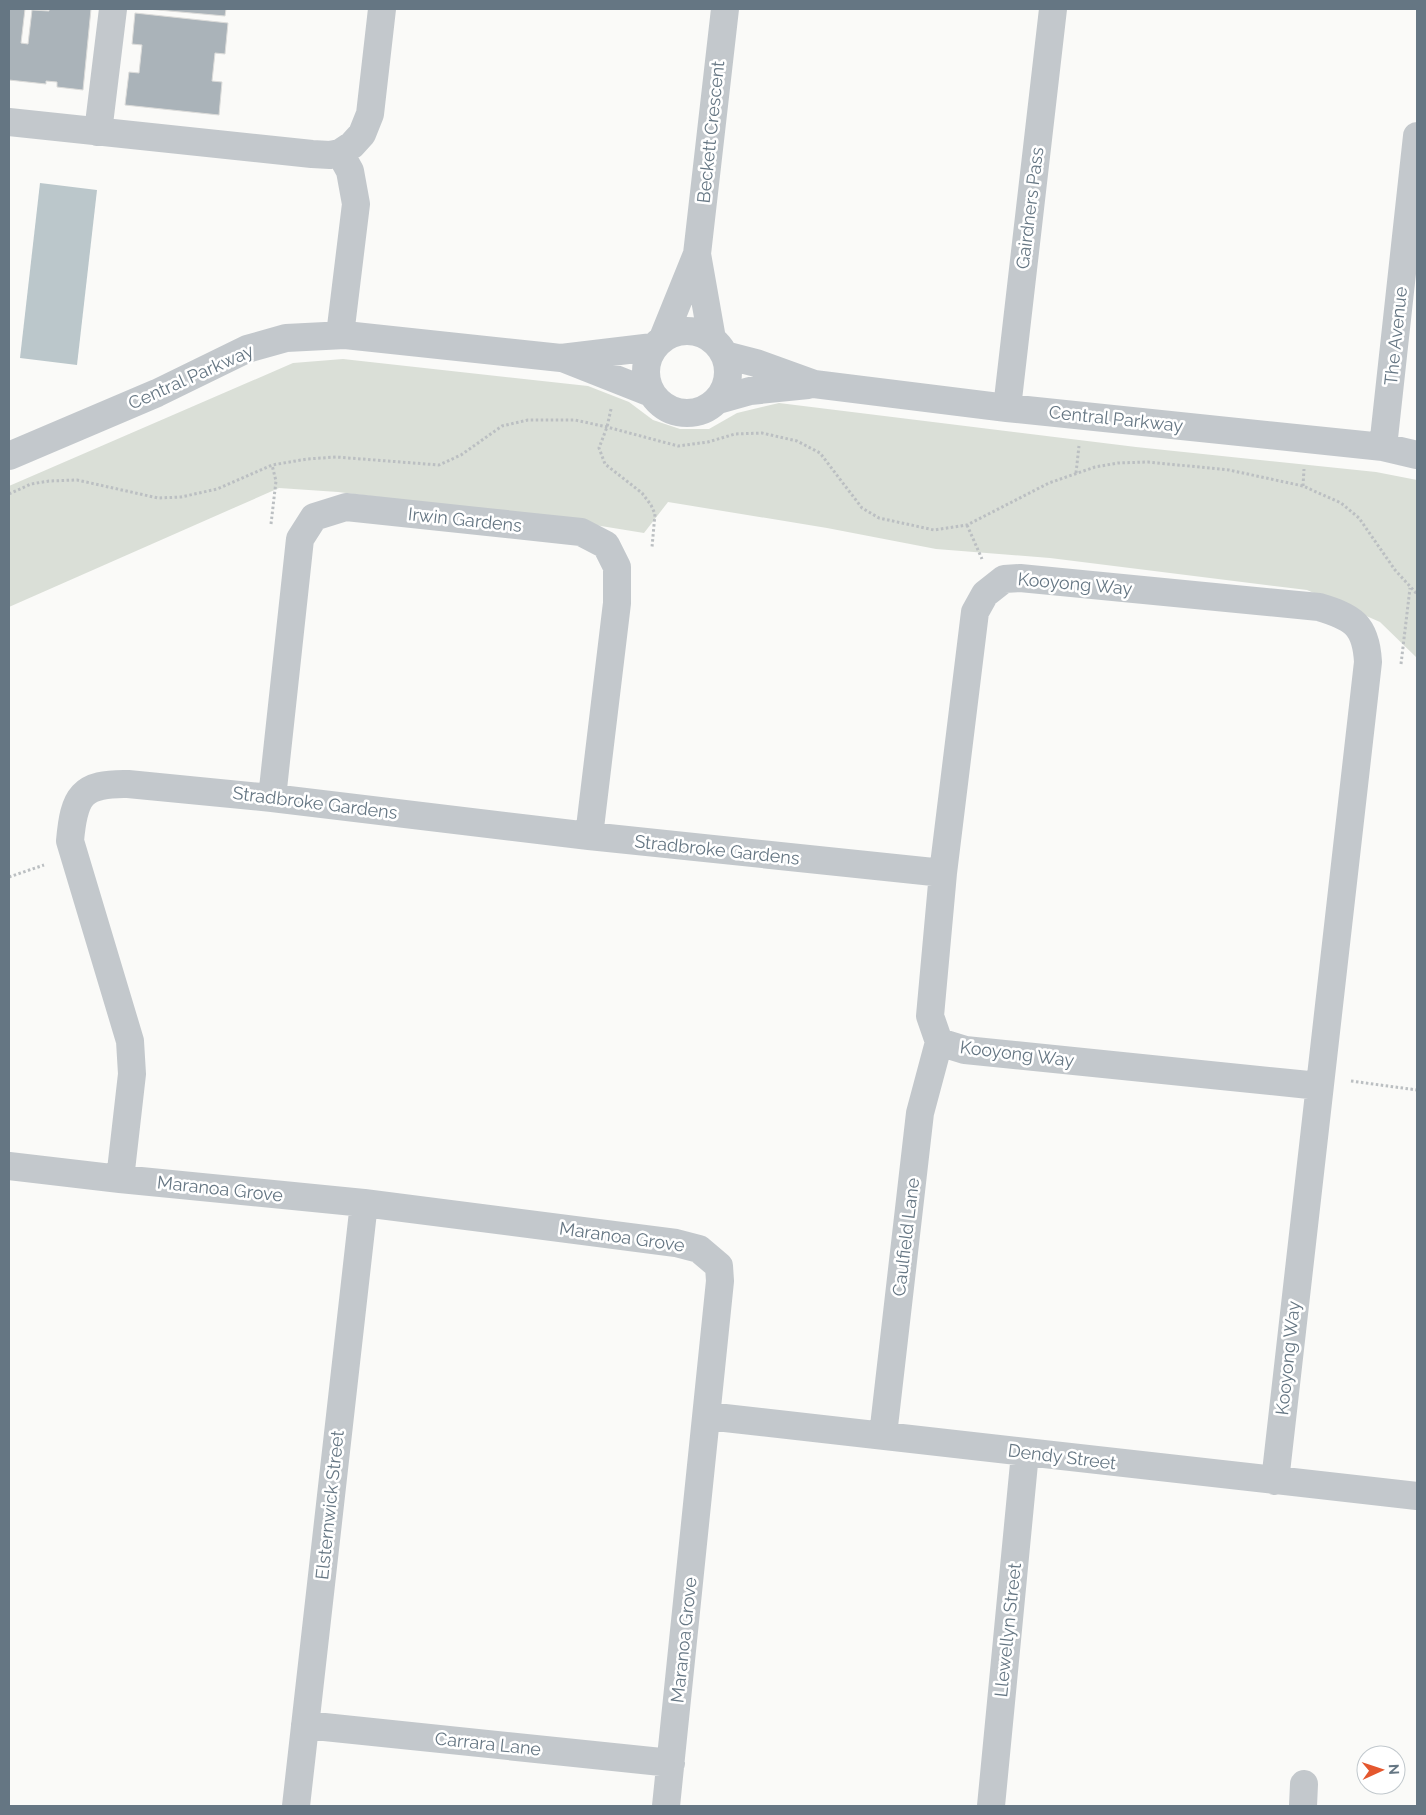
<svg xmlns="http://www.w3.org/2000/svg" width="1426" height="1815" font-family="Raleway,sans-serif">
	<style>
		.green { fill: #dadfd7 }
		.water { fill: #bbc7cb }
		.building { fill: #aab3b9; stroke: #dcdcda }
		.lines { fill: none; stroke-linecap: round; stroke-linejoin: round }
		.path { stroke: #bbbfc2; stroke-width: 3; stroke-dasharray: 2.5 2.5; stroke-linecap: butt }
		.minor { stroke: #c3c8cc; stroke-width: 28 }
		.labels { text-anchor: middle; stroke-width: 5; stroke-linejoin: round; paint-order: stroke }
		.street-label { font-size: 18px; fill: #657683; stroke: #fff }
	</style>
	<rect width="100%" height="100%" fill="#fafaf8"/>
	<path class="green" d="M343,359L588,386L629,402L653,420L680,429H709L737,413L779,403L1136,447L1376,472L1417,480V658L1380,622L1307,590L1050,558L936,549L827,528L668,502L644,533L564,520L338,492L279,488L9,607V486L293,363Z"/>
	<path class="water" d="M40,183L97,190L77,365L20,358Z"/>
	<path class="building" d="M9,9H25L21,43L28,44L32,10L49,11V9H91L83,90L57,87V82L46,81V84L9,80Z
		M147,9H226L225,16Z
		M135,13L228,23L225,54L215,53L212,81L222,82L219,115L125,105L129,72L139,73L142,45L132,44Z"/>
	<g class="lines">
		<path class="path" d="M611,409L607,427L599,448L605,464L642,493L651,505L655,514L652,547
			M1076,473L1079,446
			M1303,486L1304,469
			M9,494L31,484L49,481L77,480L158,498L181,497L217,489L272,465L307,459L336,457L439,465L461,455L502,426L528,420H575L607,427L678,446L708,442L735,434L762,433L797,441L820,453L862,508L879,518L934,530L967,525L1049,483L1095,467L1118,463L1148,462L1229,470L1303,486L1341,503L1359,518L1395,570L1417,594
			M271,524L276,481L272,465
			M967,525L982,559
			M1401,664L1410,588
			M9,877L44,865
			M1351,1081L1417,1090"/>
		<path class="minor" d="M9,122L312,154L330,155L340,153L352,145L362,134L370,114L382,9
			M98,132L113,9
			M340,153L350,171L356,204L340,335
			M697,254L712,339
			M646 372a41 41 0 1 1 82 0a41 41 0 1 1-82 0Z
			M663,338L697,254L725,9
			M725,355L756,363L814,384L1007,408L1383,447L1417,455
			M565,359L651,393
			M718,400L750,391L808,385
			M1007,408L1053,9
			M1383,447L1417,136
			M9,456L157,393L247,349L286,338L345,335L561,358L653,347
			M272,798L300,539L314,517L346,507L581,532L606,545L617,567V603L589,836
			M9,1166L120,1179L364,1203L676,1243L699,1249L719,1266L720,1281L666,1806
			M120,1179L132,1074L130,1041L70,841C74,796 81,783 128,784L272,798L589,836L943,873
			M707,1416L1417,1496
			M883,1435L920,1113L939,1042
			M1275,1481L1368,662C1366,624 1352,617 1319,607L1020,578L1004,579L985,594L975,612L943,873L930,1016L939,1042L965,1050L1319,1086
			M305,1725L671,1763
			M296,1806L364,1203
			M991,1806L1025,1453
			M1303,1806L1304,1784"/>
	</g>
	<g class="labels">
		<g class="street-label">
			<text transform="translate(711 132) rotate(-84)" y="6">Beckett Crescent</text>
			<text transform="translate(1030 208) rotate(-83)" y="6">Gairdners Pass</text>
			<text transform="translate(1396 336) rotate(-84)" y="6">The Avenue</text>
			<text transform="translate(191 377) rotate(-24)" y="6">Central Parkway</text>
			<text transform="translate(1116 419) rotate(6)" y="6">Central Parkway</text>
			<text transform="translate(465 520) rotate(6)" y="6">Irwin Gardens</text>
			<text transform="translate(1075 584) rotate(5)" y="6">Kooyong Way</text>
			<text transform="translate(315 803) rotate(7)" y="6">Stradbroke Gardens</text>
			<text transform="translate(717 850) rotate(6)" y="6">Stradbroke Gardens</text>
			<text transform="translate(1017 1054) rotate(7)" y="6">Kooyong Way</text>
			<text transform="translate(220 1189) rotate(6)" y="6">Maranoa Grove</text>
			<text transform="translate(622 1237) rotate(8)" y="6">Maranoa Grove</text>
			<text transform="translate(906 1237) rotate(-83)" y="6">Caulfield Lane</text>
			<text transform="translate(1288 1358) rotate(-84)" y="6">Kooyong Way</text>
			<text transform="translate(1062 1457) rotate(7)" y="6">Dendy Street</text>
			<text transform="translate(330 1505) rotate(-84)" y="6">Elsternwick Street</text>
			<text transform="translate(1008 1630) rotate(-84)" y="6">Llewellyn Street</text>
			<text transform="translate(684 1640) rotate(-84)" y="6">Maranoa Grove</text>
			<text transform="translate(488 1744) rotate(6)" y="6">Carrara Lane</text>
		</g>
	</g>
	<rect width="1426" height="1815" fill="none" stroke="#657683" stroke-width="20"/>
	<g transform="translate(1381 1770) rotate(87)"><circle r="24" fill="#ffffff" stroke="#c1c8cd"/>
	<path d="M0-4L9 19L0 12L-9 19Z" fill="#e4572e"/>
	<text y="-8" font-size="14" font-weight="bold" text-anchor="middle" fill="#657683">N</text>
	</g>
</svg>
